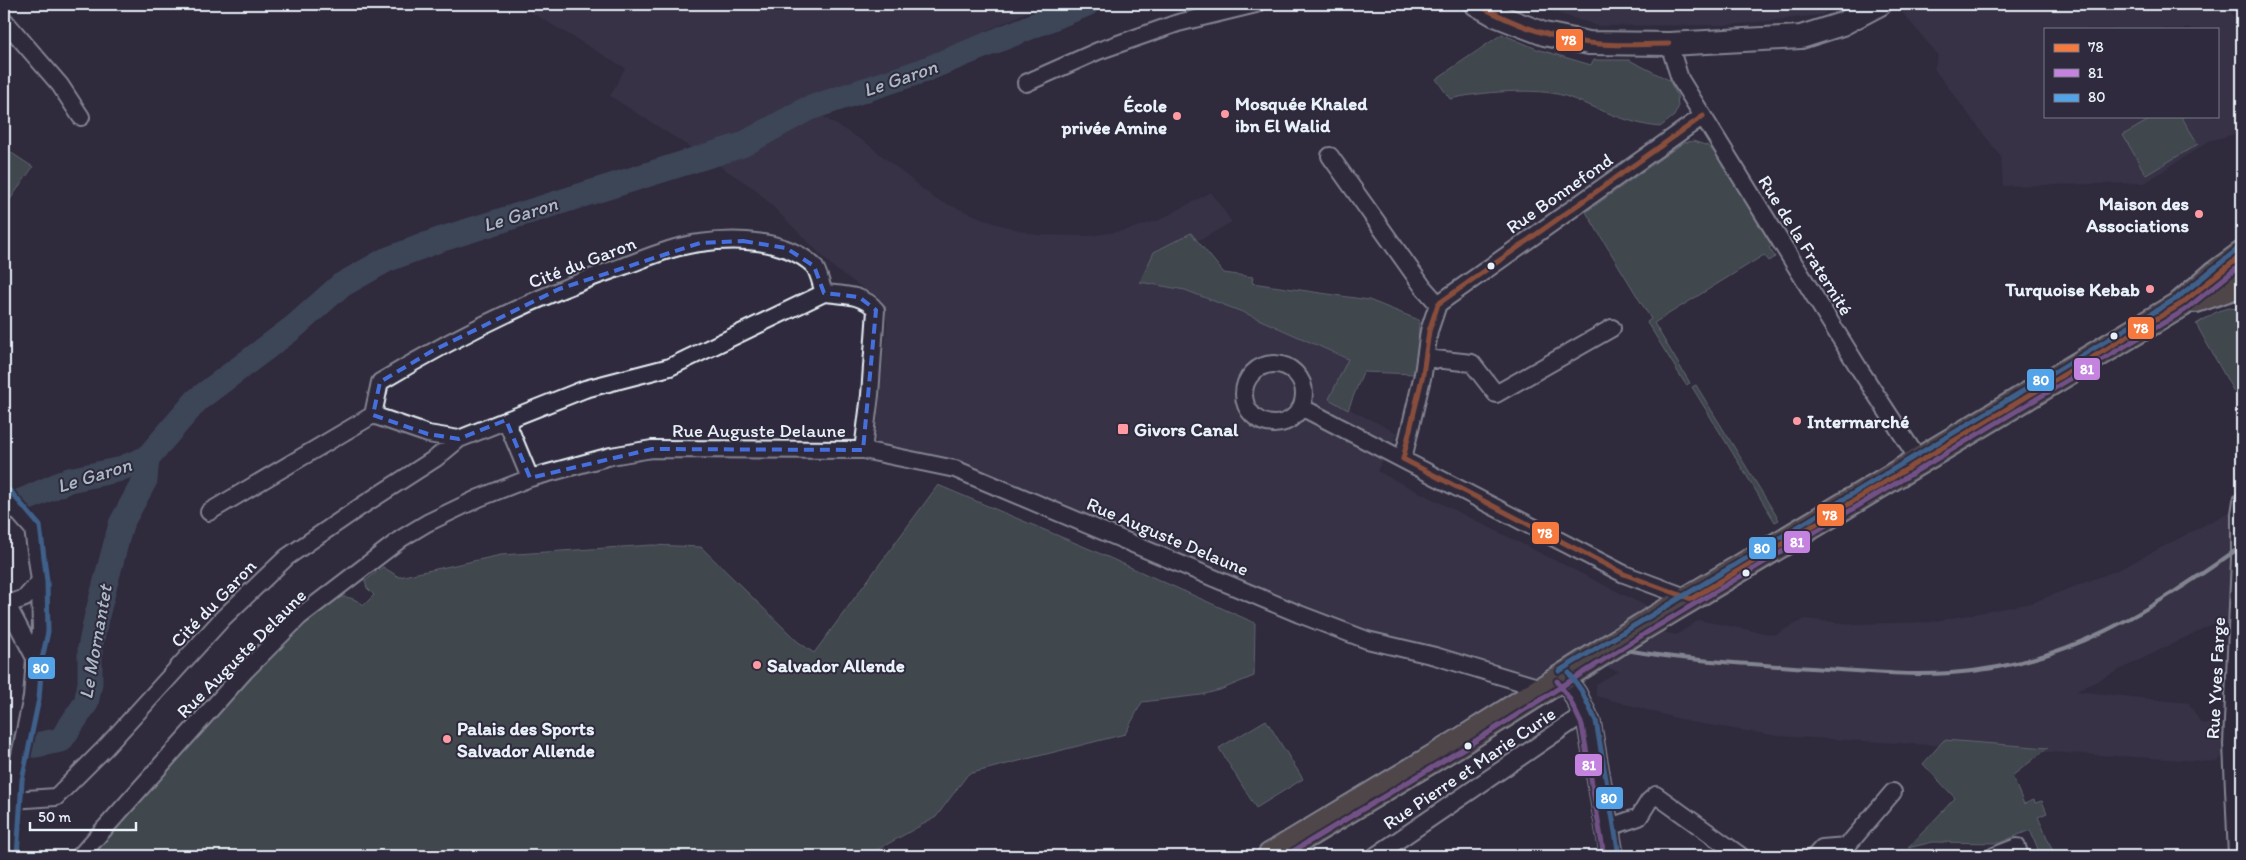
<svg xmlns="http://www.w3.org/2000/svg" width="2246" height="860" font-family="Itim,sans-serif">
	<style>
		.built { fill: #3f3c51; fill-rule: evenodd }
		.green { fill: #556a64; stroke: #9eaeae }
		.lines { fill: none; stroke-linecap: round; stroke-linejoin: round }
		.river { stroke: #4e6778; stroke-width: 25 }
		.street-casing { stroke: #e8f1f8; stroke-width: 20 }
		.secondary-casing { stroke: #e8f1f8; stroke-width: 26 }
		.primary-casing { stroke: #e8f1f8; stroke-width: 30 }
		.street { stroke: #2f2a3d; stroke-width: 16 }
		.secondary { stroke: #2f2a3d; stroke-width: 22 }
		.primary { stroke: #77695c; stroke-width: 26 }
		.rail { stroke: #e8f1f8; stroke-width: 4 }
		.bus-1-casing { stroke: #2f2a3d; stroke-width: 9 }
		.bus-2-casing { stroke: #2f2a3d; stroke-width: 9 }
		.bus-3-casing { stroke: #2f2a3d; stroke-width: 9 }
		.bus-1 { stroke: #f6793e; stroke-width: 5 }
		.bus-2 { stroke: #c483df; stroke-width: 5 }
		.bus-3 { stroke: #53a3e8; stroke-width: 5 }
		.marked { fill: none; stroke: #466fde; stroke-width: 4; stroke-dasharray: 10 6; stroke-linejoin: round }
		.poi-dot { fill: #ff9aa2; stroke: #2f2a3d; stroke-width: 2 }
		.bus-dot { fill: #e8f1f8; stroke: #2f2a3d; stroke-width: 2 }
		.labels { text-anchor: middle; stroke-width: 4; stroke-linejoin: round; paint-order: stroke }
		.poi-label { font-size: 19px; font-weight: bold; fill: #e8f1f8; stroke: #2f2a3d; text-anchor: start }
		.street-label { font-size: 19px; fill: #e8f1f8; stroke: #2f2a3d }
		.water-label { font-size: 20px; font-style: italic; fill: #aabac5; stroke: #2f2a3d }
		.line-badge { stroke: #2f2a3d; stroke-width: 2 }
		.badge-label { font-size: 14px; text-anchor: middle; font-weight: bold; fill: #fff }
	</style>
	<rect width="100%" height="100%" fill="#2f2a3d"/>
	<filter id="ink" filterUnits="userSpaceOnUse"><feTurbulence type="fractalNoise" baseFrequency=".02" numOctaves="2"/><feDisplacementMap in="SourceGraphic" scale="10" xChannelSelector="R" yChannelSelector="G"/><feConvolveMatrix kernelMatrix="1 2 1 2 8 2 1 2 1" color-interpolation-filters="sRGB"/></filter>
	<g filter="url(#ink)">
		<path class="built" d="M517,4H1044L958,44L806,106L868,144L935,199L994,223L1037,235L1089,236L1127,230L1159,220L1211,192L1232,222L1204,238L1154,252L1140,282L1185,290L1245,313L1348,359L1329,399L1398,433L1377,471L1660,613L1639,626L1676,635L1699,620L1775,635L1804,619L1854,624L1930,622L2031,603L2120,569L2233,510L2235,527L2227,617L2077,691L2189,703L2201,723L2222,725L2227,747L2218,762L1777,736L1690,722L1596,696V684L1619,671L1580,661L1538,684L1291,611L1239,580L1083,521L875,450L887,321L883,302L835,269L755,189L610,96L625,68Z
			M1528,4H1838L1822,15L1730,25L1598,26Z
			M1895,4H2227L2242,33V132L2209,141L2145,183L2003,186L2001,157L1934,69L1938,55ZM2045,29H2217V116H2045Z"/>
		<path class="green" d="M1502,34L1537,49L1591,65L1594,60H1629L1669,80L1677,95L1678,108L1674,116L1660,127C1626,124 1597,107 1565,96C1537,87 1479,92 1450,99L1436,79Z
			M2156,116H2181L2198,144L2146,175L2123,135Z
			M1693,141L1708,146L1717,156L1772,246L1769,248L1775,257L1769,261L1764,255L1654,323L1690,383L1686,385L1647,322L1651,319L1586,212L1683,143Z
			M4,148L33,167L4,208Z
			M1191,233L1224,273L1253,277L1252,283L1369,300L1419,320L1418,366L1415,374L1363,372L1348,410L1329,399L1348,359L1245,313L1185,290L1140,282L1154,252Z
			M2228,308L2242,309V391L2234,392L2196,324L2218,311Z
			M1696,385L1779,520L1775,522L1692,387Z
			M938,485L1092,550L1255,623L1254,676L1220,690L1201,695L1142,702L1125,734L968,774L936,817L866,856H91L218,709L327,600C343,595 351,596 364,605L374,595L367,588L365,581L383,567L399,577L501,555L652,545L701,547L797,641L814,653Z
			M1266,720L1303,779L1256,808L1219,748Z
			M1944,740L2048,748L2012,776L2024,804L2034,800L2035,803L2042,801L2047,813L2038,817L2055,856H2041L2030,830L1999,843L1933,842L1908,848L1955,798L1923,764Z"/>
		<g class="lines">
			<path class="river" d="M4,507L24,500L69,480L117,470L147,458L197,400L294,327L340,286L386,260L439,240L742,145L807,109L922,71L1087,4
				M4,747L36,745L61,740L86,703L90,683V648L96,619L121,524L145,480L147,458"/>
			<g class="street-casing">
				<path id="street" d="M4,20L60,85L81,117
					M1669,44L1680,79L1860,370L1920,462
					M1026,83L1098,51L1178,23L1256,4
					M1330,156L1423,287L1438,304
					M824,293C843,295 863,294 876,310L870,395L863,450
					M1425,358L1472,363L1496,394L1612,328
					M1244 394a30 30 0 1 1 60 0a30 30 0 1 1-60 0Z
					M1303,408L1624,574L1691,599
					M506,420L530,478
					M1403,459L1423,374L1429,331L1438,304L1703,116
					M4,496L33,529L40,581L41,631L35,658L32,697L15,779L10,856
					M209,512L373,415
					M4,599L35,658
					M8,604L25,598L40,581
					M12,800L56,797L105,748L223,618L287,557L363,505L436,458L459,439L585,389L670,367L824,293C821,285 819,271 813,265C785,239 736,238 700,243C674,246 649,257 624,266C538,295 458,335 380,382L373,415L428,434L459,439
					M1607,828L1639,817L1649,801L1656,795L1741,856
					M80,856L245,671L299,617L402,538L427,523L479,498L530,478L611,456L652,449L863,450L955,469L1299,614L1367,640L1435,656L1544,689
					M1375,856L1585,713
					M1815,856L1822,848L1847,846L1893,792
					M1994,856L2017,847L2020,856
					M2237,856L2232,744L2240,559V514L2242,501"/>
			</g>
			<g class="secondary-casing">
				<path id="secondary" d="M1476,4L1495,15L1544,34L1589,43L1669,44L1801,37L1842,24L1880,4
					M1563,677L1575,694L1589,723L1612,856"/>
			</g>
			<g class="primary-casing">
				<path id="primary" d="M2196,299L2242,283
					M1271,856L1457,744L1642,627L2181,304L2216,274L2242,255"/>
			</g>
			<use href="#street" class="street"/>
			<use href="#secondary" class="secondary"/>
			<use href="#primary" class="primary"/>
			<path class="rail" d="M1626,650C1687,661 1749,664 1811,668C1857,671 1905,676 1951,673C2065,666 2151,610 2242,546"/>
			<g class="bus-1-casing">
				<path id="bus-1" d="M1476,4C1515,25 1556,41 1600,44C1623,46 1646,44 1669,44
					M1403,459L1423,374L1429,331L1438,304L1703,116
					M1403,459L1624,574L1691,599
					M1691,599L2181,304L2242,255"/>
			</g>
			<g class="bus-2-casing">
				<path id="bus-2" d="M1557,681L1569,698L1582,725L1604,856
					M1285,856L1461,750L1646,633L2185,310L2242,264"/>
			</g>
			<g class="bus-3-casing">
				<path id="bus-3" d="M10,491L40,526L47,581L48,632L42,659L39,699L22,780L17,856
					M1559,671L2177,298L2238,249
					M1569,673L1581,690L1596,721L1619,855"/>
			</g>
			<use href="#bus-1" class="bus-1"/>
			<use href="#bus-2" class="bus-2"/>
			<use href="#bus-3" class="bus-3"/>
		</g>
	</g>
	<path d="M0 0H2246V860H0ZM743,241L786,248L814,266L824,293L859,297L876,310L863,450L652,449L530,478L506,420L459,439L428,434L373,415L380,382L432,351L559,289L700,243Z" fill="#2f2a3d" fill-opacity=".55" fill-rule="evenodd"/>
	<path class="marked" d="M743,241L786,248L814,266L824,293L859,297L876,310L863,450L652,449L530,478L506,420L459,439L428,434L373,415L380,382L432,351L559,289L700,243Z"/>
	<g class="poi-dot">
		<circle cx="1225" cy="114" r="5"/>
		<circle cx="1177" cy="116" r="5"/>
		<circle cx="2199" cy="214" r="5"/>
		<circle cx="2150" cy="289" r="5"/>
		<circle cx="1797" cy="421" r="5"/>
		<rect x="1117" y="423" width="12" height="12" rx="2.5"/>
		<circle cx="757" cy="665" r="5"/>
		<circle cx="447" cy="739" r="5"/>
	</g>
	<g class="bus-dot">
		<circle cx="1491" cy="266" r="4.5"/>
		<circle cx="2114" cy="336" r="4.5"/>
		<circle cx="1746" cy="573" r="4.5"/>
		<circle cx="1468" cy="746" r="4.5"/>
	</g>
	<g class="labels">
		<g class="poi-label">
			<text x="1235" y="110">Mosquée Khaled<tspan x="1235" dy="22">ibn El Walid</tspan></text>
			<text x="1167" y="112" text-anchor="end">École<tspan x="1167" dy="22">privée Amine</tspan></text>
			<text x="2189" y="210" text-anchor="end">Maison des<tspan x="2189" dy="22">Associations</tspan></text>
			<text x="2140" y="296" text-anchor="end">Turquoise Kebab</text>
			<text x="1807" y="428">Intermarché</text>
			<text x="1134" y="436">Givors Canal</text>
			<text x="767" y="672">Salvador Allende</text>
			<text x="457" y="735">Palais des Sports<tspan x="457" dy="22">Salvador Allende</tspan></text>
		</g>
		<g class="street-label">
			<text transform="translate(1559 193) rotate(-35)" y="7">Rue Bonnefond</text>
			<text transform="translate(1806 245) rotate(58)" y="7">Rue de la Fraternité</text>
			<text transform="translate(582 262) rotate(-21)" y="7">Cité du Garon</text>
			<text x="759" y="437">Rue Auguste Delaune</text>
			<text transform="translate(1168 536) rotate(23)" y="7">Rue Auguste Delaune</text>
			<text transform="translate(213 603) rotate(-46)" y="7">Cité du Garon</text>
			<text transform="translate(241 653) rotate(-45)" y="7">Rue Auguste Delaune</text>
			<text transform="translate(2215 678) rotate(-87)" y="7">Rue Yves Farge</text>
			<text transform="translate(1469 768) rotate(-34)" y="7">Rue Pierre et Marie Curie</text>
		</g>
		<g class="water-label">
			<text transform="translate(900 78) rotate(-19)" y="7">Le Garon</text>
			<text transform="translate(520 214) rotate(-17)" y="7">Le Garon</text>
			<text transform="translate(94 475) rotate(-17)" y="7">Le Garon</text>
			<text transform="translate(95 642) rotate(-80)" y="7">Le Mornantet</text>
		</g>
	</g>
	<g class="line-badge">
		<rect x="1555" y="28" width="29" height="24" rx="5" fill="#f6793e"/>
		<rect x="2127" y="316" width="28" height="24" rx="5" fill="#f6793e"/>
		<rect x="2073" y="357" width="28" height="24" rx="5" fill="#c483df"/>
		<rect x="2026" y="368" width="29" height="24" rx="5" fill="#53a3e8"/>
		<rect x="1816" y="503" width="29" height="24" rx="5" fill="#f6793e"/>
		<rect x="1531" y="521" width="29" height="24" rx="5" fill="#f6793e"/>
		<rect x="1783" y="530" width="28" height="24" rx="5" fill="#c483df"/>
		<rect x="1748" y="536" width="29" height="24" rx="5" fill="#53a3e8"/>
		<rect x="27" y="656" width="29" height="24" rx="5" fill="#53a3e8"/>
		<rect x="1574" y="753" width="29" height="24" rx="5" fill="#c483df"/>
		<rect x="1595" y="786" width="29" height="24" rx="5" fill="#53a3e8"/>
	</g>
	<g class="badge-label">
		<text x="1569" y="45">78</text>
		<text x="2141" y="333">78</text>
		<text x="2087" y="374">81</text>
		<text x="2041" y="385">80</text>
		<text x="1830" y="520">78</text>
		<text x="1545" y="538">78</text>
		<text x="1797" y="547">81</text>
		<text x="1762" y="553">80</text>
		<text x="41" y="673">80</text>
		<text x="1589" y="770">81</text>
		<text x="1609" y="803">80</text>
	</g>
	<rect width="2246" height="860" fill="none" stroke="#2f2a3d" stroke-width="20"/>
	<rect x="10" y="10" width="2226" height="840" fill="none" stroke="#e8f1f8" stroke-width="2" filter="url(#ink)"/>
	<rect x="2044" y="28" width="175" height="90" fill="#2f2a3d" stroke="#797a88"/>
	<rect x="2054" y="44" width="25" height="8" fill="#f6793e" stroke="#797a88"/>
	<text x="2088" y="52" font-size="15" fill="#e8f1f8">78</text>
	<rect x="2054" y="69" width="25" height="8" fill="#c483df" stroke="#797a88"/>
	<text x="2088" y="78" font-size="15" fill="#e8f1f8">81</text>
	<rect x="2054" y="94" width="25" height="8" fill="#53a3e8" stroke="#797a88"/>
	<text x="2088" y="102" font-size="15" fill="#e8f1f8">80</text>
	<path d="M30 822v8h106v-8" fill="none" stroke="#e8f1f8" stroke-width="2.5"/>
	<text x="38" y="822" font-size="15" fill="#e8f1f8" stroke="#2f2a3d" stroke-width="4" paint-order="stroke">50 m</text>
</svg>
